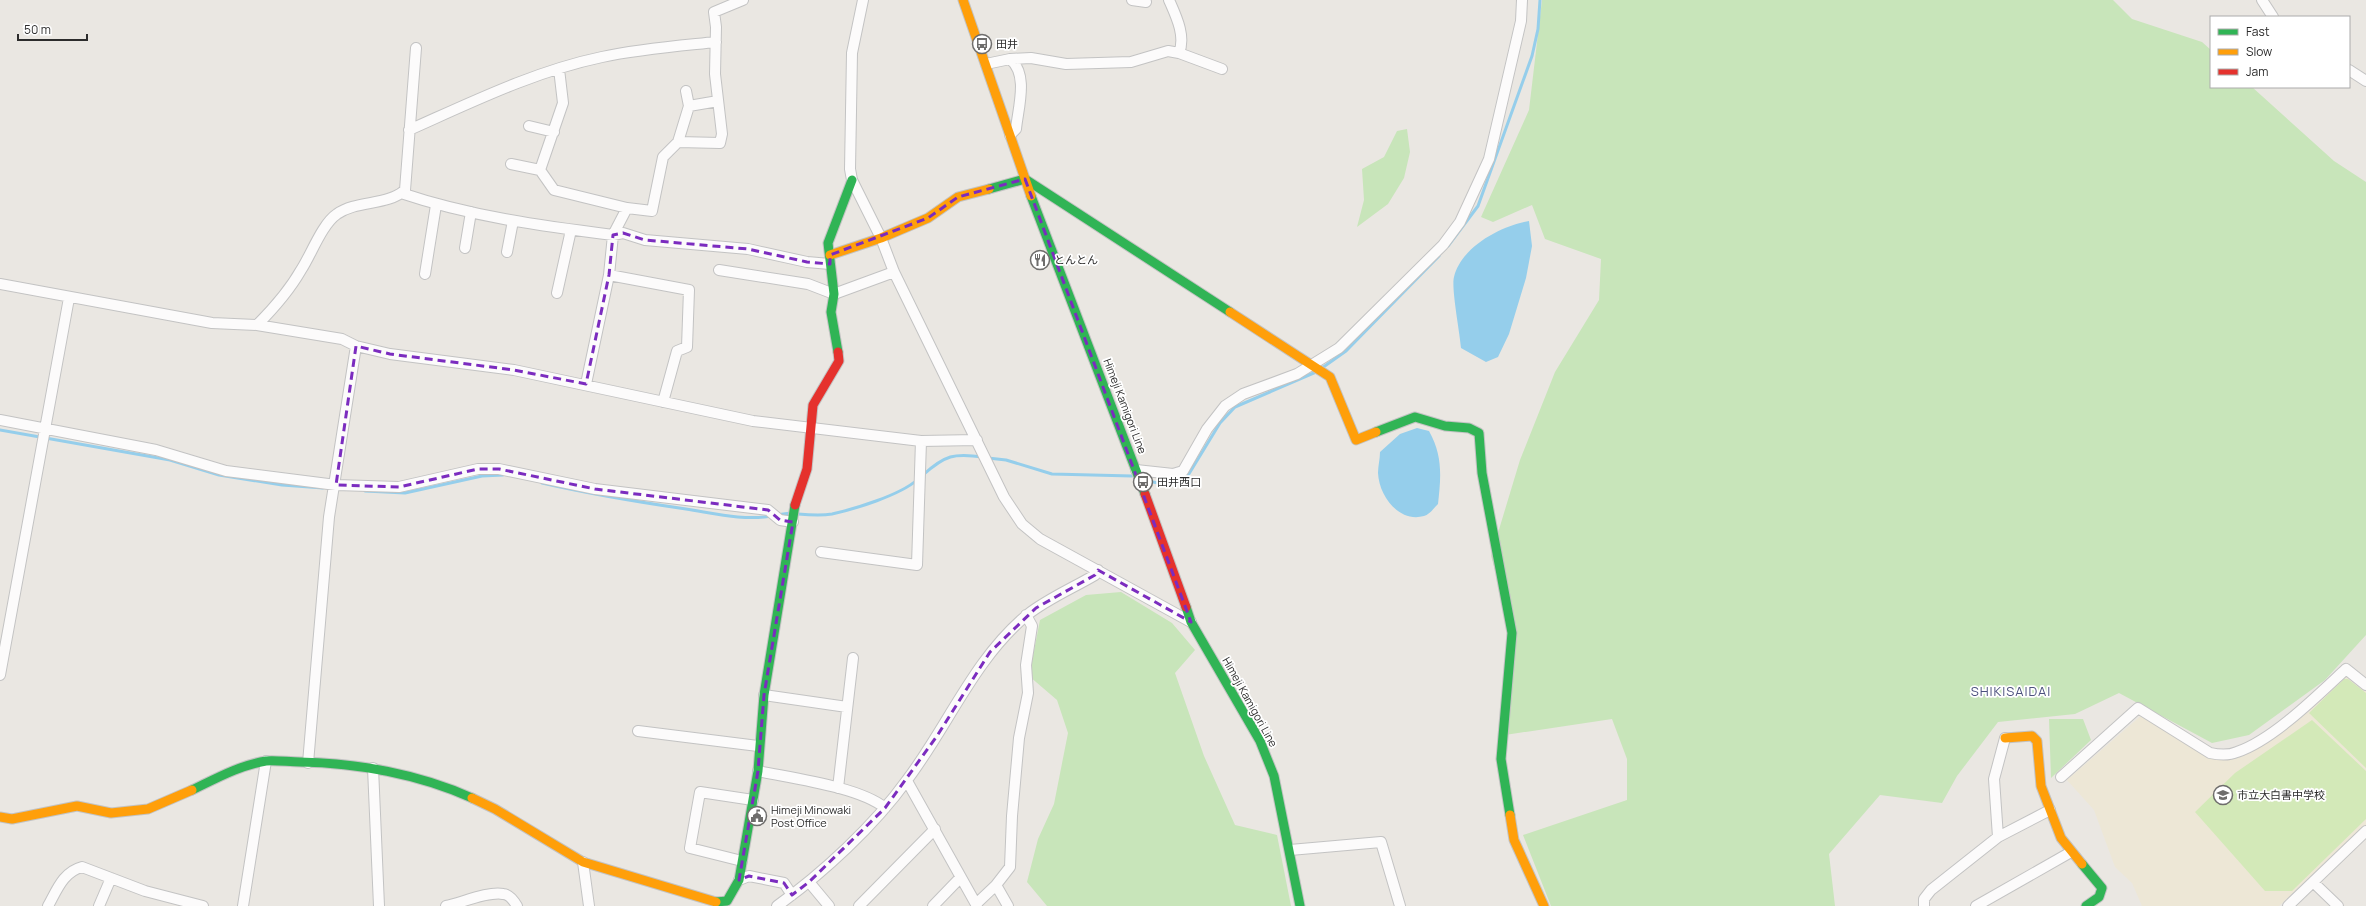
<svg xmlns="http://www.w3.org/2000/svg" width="2366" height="906" font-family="Manrope,'Noto Sans JP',sans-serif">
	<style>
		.education { fill: #ede7d6 }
		.green { fill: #c8e5ba }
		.pitch { fill: #d3e9b8 }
		.water { fill: #95ceeb }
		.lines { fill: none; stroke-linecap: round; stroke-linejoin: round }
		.stream { stroke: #95ceeb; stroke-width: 3 }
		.street-casing { stroke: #c3c3c3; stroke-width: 12 }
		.fast-casing { stroke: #c3c3c3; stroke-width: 11 }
		.slow-casing { stroke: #c3c3c3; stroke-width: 11 }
		.jam-casing { stroke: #c3c3c3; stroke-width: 11 }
		.street { stroke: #fcfbfb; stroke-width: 10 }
		.fast { stroke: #30b455; stroke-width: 9 }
		.slow { stroke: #ff9f0a; stroke-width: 9 }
		.jam { stroke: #e5322d; stroke-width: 9 }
		.marked { fill: none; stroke: #7b2cbf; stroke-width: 3; stroke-dasharray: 8 5; stroke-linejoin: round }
		.labels { text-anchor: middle; stroke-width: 3.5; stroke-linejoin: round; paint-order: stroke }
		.poi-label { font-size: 11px; fill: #2c2c2c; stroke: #fff; text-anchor: start }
		.street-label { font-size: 11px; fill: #2c2c2c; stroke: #fff }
		.quarter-label { font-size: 13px; letter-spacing: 1px; fill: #4b507d; stroke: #fff }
	</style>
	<rect width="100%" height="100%" fill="#eae7e2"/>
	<path class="education" d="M2343,677H2349L2366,690V825L2279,906H2142L2132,883L2115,867L2094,810L2067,780L2143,714L2208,757L2227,760L2248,753L2300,719Z"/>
	<path class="green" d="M1542,0H2113L2132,19L2202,42L2211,50V87H2252L2334,161L2366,182V635L2325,680L2249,735L2212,743L2119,693L2075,714L1998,722L1957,776L1942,803L1880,795L1829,854L1835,906H1551L1523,835L1627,800V759L1612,719L1505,735L1511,625L1491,556L1520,460L1555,372L1599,300L1601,259L1545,239L1532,205L1493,222L1481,217L1529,110Z
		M1407,129L1410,152L1404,178L1388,204L1357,227L1364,200L1362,169L1384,157L1397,131Z
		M1121,592L1172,623L1195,650L1175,673L1204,756L1235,825L1277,835L1291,906H1047L1027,882L1038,839L1054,804L1068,733L1057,700L1029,676L1040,620L1086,595Z
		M2049,719H2083L2091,740L2051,778Z"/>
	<path class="pitch" d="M2344,679H2348L2366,693V768L2309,713Z
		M2312,720L2366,771V819L2292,891H2265L2195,812L2235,773Z"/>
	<path class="water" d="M1529,221L1532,246L1526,278L1509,334L1498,357L1486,362L1461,348C1460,333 1451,288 1454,277C1461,247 1501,226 1529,221Z
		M1417,428L1429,431C1443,456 1441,477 1438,504C1434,508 1429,515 1424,516C1399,523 1379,496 1378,473C1378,466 1380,459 1380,452L1400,434Z"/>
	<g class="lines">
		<path class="stream" d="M1448,246L1478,206L1532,56L1538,29L1540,0
			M1322,368L1346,351L1439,256
			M0,430L170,460L219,475L282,485L323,488
			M988,458L1006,460L1052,474L1132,476
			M923,475C945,455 954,453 983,457
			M1145,480C1161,484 1173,488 1187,477L1220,423L1235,407L1316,372
			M542,483C590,494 638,502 686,509C713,513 744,521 771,516
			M365,491L405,493L482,476L503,475
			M798,514C809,515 821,516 832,514C855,509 900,495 917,480
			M776,515L791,513"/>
		<g class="street-casing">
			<path id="street" d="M863,0L852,53L850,169L852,180L881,238L894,272L1004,497L1022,524L1040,539L1191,622
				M1132,0L1146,2
				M1169,0C1176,16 1186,36 1179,53L1222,69
				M2262,0L2273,17
				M1010,59C1029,74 1018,108 1016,129L1010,135
				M986,64L1010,59L1031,58L1066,64L1131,62L1168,51L1179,53
				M2349,70L2366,81
				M689,106L718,101
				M529,126L554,132
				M409,130C472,102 535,71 602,57C639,49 678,46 716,42
				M678,142L689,106L686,91
				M511,164L540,170L554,190L627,208L652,211L663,157L678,142L720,143L722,134L715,74L716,27L714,12L743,0
				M540,170L563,103L559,69
				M401,193C469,216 541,226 613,235L623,233L645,240L748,249L807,262L830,264
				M465,248L471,212
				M507,252L513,221
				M719,270L808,284L834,294L894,272
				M425,274L436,205
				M609,275L689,290L687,347L677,351L663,402
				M0,284L212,323L257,325L342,339L356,346L390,354L514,370L753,421L921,441L977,440
				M557,293L571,230
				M257,325C274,308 289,291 301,270C311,255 322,224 337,214C357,200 387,206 405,190L416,48
				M586,384L609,275L613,235L627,208
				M0,420L156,450L226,471L336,485L399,487L478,469H499L595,489L768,510L780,520L793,522
				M1136,470L1173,474L1183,471L1207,429L1225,406L1243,394L1297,374L1339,348L1443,245L1460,222L1489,159L1521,21L1522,0
				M821,552L917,565L921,441
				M0,675L69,298
				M764,695L847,707
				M638,731L758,746
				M308,763L329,517L356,346
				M373,768L379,906
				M758,771C791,778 860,787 885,808
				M2061,777L2138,708L2210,753C2219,755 2228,756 2237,752C2273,740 2318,695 2346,669L2366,685
				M907,781L977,906
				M838,788L853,658
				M1998,837L1994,779L2005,738
				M1290,850L1381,842L1400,906
				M742,861L690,848L700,792L753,800
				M583,862L589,906
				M739,880L749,876L784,883L792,895
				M809,882L829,906
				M2314,883L2338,906
				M996,885L1008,906
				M976,904L996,885L1010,867L1012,816L1019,738L1028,693L1026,665L1032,626L1026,615
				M48,906C57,890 63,872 82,867L145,891L203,906
				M99,906L111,878
				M243,906L266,761
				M446,906C461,903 488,891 503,894C509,894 514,901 517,906
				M777,906C823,873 874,826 907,780C948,726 974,659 1027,615C1047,599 1073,588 1095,575L1098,570
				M859,906L935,829
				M933,906L960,878
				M1924,906V899L1931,890L1998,837L2050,810
				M1976,906L2071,852
				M2288,906L2366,831"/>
		</g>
		<g class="fast-casing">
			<path id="fast" d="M989,189L1025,179L1230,312
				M1031,196L1145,494
				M838,352L831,312L834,294L828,243L852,180
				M1376,432L1415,417L1445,426L1469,428L1479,433L1482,473L1512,633L1501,759L1510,815
				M1186,607L1191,622L1260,741L1274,776L1300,906
				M192,790C215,779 240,765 266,761C276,760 289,762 300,762C357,763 419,774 472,798
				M2082,864L2102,888L2099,897L2086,906
				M716,902L727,901L739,880L758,771L764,695L795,505"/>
		</g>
		<g class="slow-casing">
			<path id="slow" d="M963,0L1031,196
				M830,255L881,238L928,218L958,197L989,189
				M1230,312L1330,377L1356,440L1376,432
				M2005,738L2032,736L2037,741L2041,786L2061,838L2082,864
				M472,798L495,809L583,862L716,902
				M1510,815L1514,840L1544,906
				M0,817L12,819L77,806L111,813L148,809L192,790"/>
		</g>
		<g class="jam-casing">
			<path id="jam" d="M1145,494L1186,607
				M795,505L807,469L813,405L839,361L838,352"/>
		</g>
		<use href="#street" class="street"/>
		<use href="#fast" class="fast"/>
		<use href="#slow" class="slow"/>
		<use href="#jam" class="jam"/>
	</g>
	<path class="marked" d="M1025,179L1191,622L1098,570L1095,575L1036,608L990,652L937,736L885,808L809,882L792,895L784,883L749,876L739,880L758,771L764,695L793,522L780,520L768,510L595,489L499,469H478L399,487L336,485L356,346L390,354L514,370L586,384L609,275L613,235L623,233L645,240L748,249L807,262L830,264V255L928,218L958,197Z"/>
	<defs>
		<g id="bus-ring" transform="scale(1)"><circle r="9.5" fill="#fff" stroke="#6e6d6c" stroke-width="1.5"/><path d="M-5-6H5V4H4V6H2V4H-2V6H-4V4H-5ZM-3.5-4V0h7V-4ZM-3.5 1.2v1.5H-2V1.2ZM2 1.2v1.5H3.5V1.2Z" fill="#6e6d6c"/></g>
		<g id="restaurant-ring" transform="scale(1)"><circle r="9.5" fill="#fff" stroke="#6e6d6c" stroke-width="1.5"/><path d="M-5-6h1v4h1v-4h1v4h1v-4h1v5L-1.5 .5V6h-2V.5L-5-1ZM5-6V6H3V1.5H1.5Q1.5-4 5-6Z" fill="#6e6d6c"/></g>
		<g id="school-ring" transform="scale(1)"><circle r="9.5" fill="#fff" stroke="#6e6d6c" stroke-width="1.5"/><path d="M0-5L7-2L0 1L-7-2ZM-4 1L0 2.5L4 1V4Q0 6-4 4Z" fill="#6e6d6c"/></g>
		<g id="civic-ring" transform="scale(1)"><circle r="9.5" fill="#fff" stroke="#6e6d6c" stroke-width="1.5"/><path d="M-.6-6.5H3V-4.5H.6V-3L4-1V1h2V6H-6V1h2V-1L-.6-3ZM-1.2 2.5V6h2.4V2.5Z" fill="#6e6d6c"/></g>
	</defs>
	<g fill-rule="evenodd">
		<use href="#bus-ring" x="982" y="44"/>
		<use href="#restaurant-ring" x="1040" y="260"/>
		<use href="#bus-ring" x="1143" y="482"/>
		<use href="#school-ring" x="2223" y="795"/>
		<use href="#civic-ring" x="757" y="816"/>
	</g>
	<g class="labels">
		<g class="poi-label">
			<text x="996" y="48">田井</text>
			<text x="1054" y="264">とんとん</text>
			<text x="1157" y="486">田井西口</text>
			<text x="2237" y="799">市立大白書中学校</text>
			<text x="771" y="814">Himeji Minowaki<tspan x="771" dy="13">Post Office</tspan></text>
		</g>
		<g class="street-label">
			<text transform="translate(1125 406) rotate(69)" y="4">Himeji Kamigori Line</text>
			<text transform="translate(1250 702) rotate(61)" y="4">Himeji Kamigori Line</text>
		</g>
		<g class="quarter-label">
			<text x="2011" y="696">SHIKISAIDAI</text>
		</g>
	</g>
	<rect x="2210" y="16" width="140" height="72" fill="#ffffff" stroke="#ababab"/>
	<rect x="2218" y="29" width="20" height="6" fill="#30b455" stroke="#ababab"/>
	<text x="2246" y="36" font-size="12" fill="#2c2c2c">Fast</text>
	<rect x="2218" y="49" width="20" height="6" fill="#ff9f0a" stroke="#ababab"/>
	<text x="2246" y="56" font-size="12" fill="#2c2c2c">Slow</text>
	<rect x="2218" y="69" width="20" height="6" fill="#e5322d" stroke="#ababab"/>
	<text x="2246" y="76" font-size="12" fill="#2c2c2c">Jam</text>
	<path d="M18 34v6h69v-6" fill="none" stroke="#2c2c2c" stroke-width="2"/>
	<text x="24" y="34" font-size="12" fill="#2c2c2c" stroke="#ffffff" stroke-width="3" paint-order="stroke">50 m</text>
</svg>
